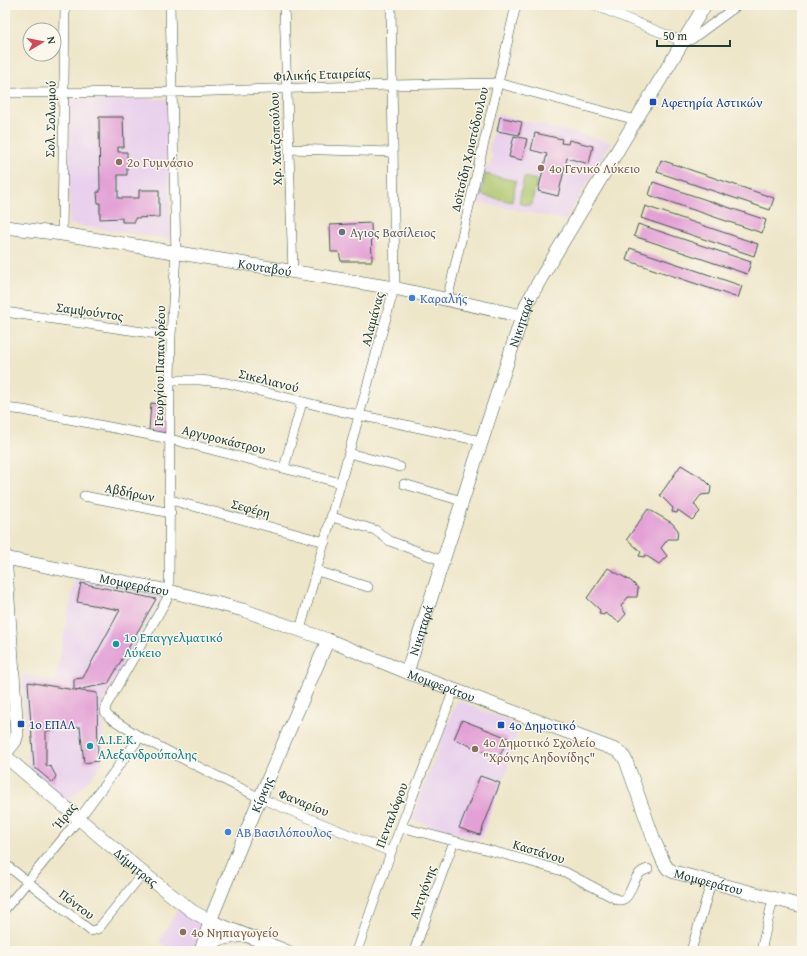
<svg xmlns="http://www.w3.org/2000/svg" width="807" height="956" font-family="'Gentium Book Plus',serif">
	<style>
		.built { fill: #e9d1ed }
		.green { fill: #acc469; stroke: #66804e }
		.building { fill: #e3a0d6 }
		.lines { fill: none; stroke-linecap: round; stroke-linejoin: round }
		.street-casing { stroke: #3e564a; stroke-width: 10 }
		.secondary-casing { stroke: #3e564a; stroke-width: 14 }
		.street { stroke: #fff; stroke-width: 9 }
		.secondary { stroke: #fff; stroke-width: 13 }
		.transit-dot { fill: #1a4fb4; stroke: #fbf7ec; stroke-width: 1.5 }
		.education-dot { fill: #8d6e63; stroke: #fbf7ec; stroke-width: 1.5 }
		.worship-dot { fill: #6b7280; stroke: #fbf7ec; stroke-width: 1.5 }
		.shop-dot { fill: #3f7fe0; stroke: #fbf7ec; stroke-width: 1.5 }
		.culture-dot { fill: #0f9aa8; stroke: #fbf7ec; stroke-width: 1.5 }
		.labels { text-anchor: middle; stroke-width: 3; stroke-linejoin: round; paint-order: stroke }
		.street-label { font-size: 13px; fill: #1f3d34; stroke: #fbf7ec }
		.transit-label { font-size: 13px; fill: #164399; stroke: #fbf7ec; text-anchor: start }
		.education-label { font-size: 13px; fill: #785e54; stroke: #fbf7ec; text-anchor: start }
		.worship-label { font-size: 13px; fill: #5b616d; stroke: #fbf7ec; text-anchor: start }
		.shop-label { font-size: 13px; fill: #366cbe; stroke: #fbf7ec; text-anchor: start }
		.culture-label { font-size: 13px; fill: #0d838f; stroke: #fbf7ec; text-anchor: start }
	</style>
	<rect width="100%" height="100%" fill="#fbf7ec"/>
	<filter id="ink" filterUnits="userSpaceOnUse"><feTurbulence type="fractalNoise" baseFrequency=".025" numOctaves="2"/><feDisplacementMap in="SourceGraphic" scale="8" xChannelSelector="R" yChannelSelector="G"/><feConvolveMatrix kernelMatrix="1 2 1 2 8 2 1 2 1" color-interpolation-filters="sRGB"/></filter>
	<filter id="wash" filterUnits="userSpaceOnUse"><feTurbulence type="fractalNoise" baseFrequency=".012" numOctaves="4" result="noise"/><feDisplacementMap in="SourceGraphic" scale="16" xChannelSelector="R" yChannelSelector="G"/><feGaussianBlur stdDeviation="0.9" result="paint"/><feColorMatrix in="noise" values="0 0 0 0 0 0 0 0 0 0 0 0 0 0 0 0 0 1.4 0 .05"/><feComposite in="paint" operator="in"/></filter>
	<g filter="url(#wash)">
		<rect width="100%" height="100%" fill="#eee6c9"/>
		<path class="built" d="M167,99L171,239L69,224L70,100Z
			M497,114L611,142L565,220L477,202L484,170L490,166L493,155L489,150Z
			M75,578L163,595L104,699L103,763L68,803L29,769L22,674L55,682Z
			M457,700L519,725L506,773L481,840L411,820Z
			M178,908L205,923L196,951H176L159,942Z"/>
		<path class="green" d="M485,174L516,181L512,202L481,195Z
			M524,177L537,180L531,206L519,203Z"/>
		<g id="blocks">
			<path class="building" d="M99,117H123L124,147H118V152H127V175H118V198H139V190H159V217L135,218V222H122V218L100,219V203H98L97,192H100Z
				M500,117L522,122L519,135L497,131Z
				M535,133L562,139L561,143L568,144L569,140L593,146L589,164L567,158L558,196L538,191L547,154L531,150Z
				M514,136L527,139L522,160L509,157Z
				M661,160L774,198L770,210L657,172Z
				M653,182L766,220L762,233L649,195Z
				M645,206L758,244L754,256L641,218Z
				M371,223L372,261H341L339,252H331L330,225Z
				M638,224L751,262L747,274L634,236Z
				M630,248L742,286L738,298L626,260Z
				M151,403L166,405V433L149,430Z
				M681,465L704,479L711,486L710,494L701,495L694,504L700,512L692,520L678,510L677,513L672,512L673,508L660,495Z
				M648,509L672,523L678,530L677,539H668L661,548L667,556L659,564L645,555L644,557L639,556L641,552L627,539Z
				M608,568L631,581L638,588L637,597H628L621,606L626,614L619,622L605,613L604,615L599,614L600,610L587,598Z
				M81,583L156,599L108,684L75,690L97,693L98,761L84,763L80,727L46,731V765L51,767L56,776L53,783L34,767L28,682L74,690V679L83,678L120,610L77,602Z
				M462,720L508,738L499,758L454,739Z
				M480,776L500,783L480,835L459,828Z"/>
		</g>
	</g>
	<g filter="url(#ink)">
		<use href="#blocks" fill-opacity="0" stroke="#3e564a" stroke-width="1"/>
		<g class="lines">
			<g class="street-casing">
				<path id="street" d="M170,5L176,253L171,336L170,380L169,587L167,599L106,706L105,712L109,717L140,737L260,798L391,852
					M284,5L293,272
					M594,5L684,42L692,39L738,5
					M5,93L186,92L392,85L498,83L636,120
					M289,149L393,152
					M62,234L65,5
					M447,300L498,83L516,5
					M5,312L171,336
					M170,380H200L227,383L340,411L481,441
					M5,408L23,410L170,439L341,483
					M349,453L400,467
					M284,468L302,402
					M404,484L462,501
					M84,496L171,513
					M171,500L325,542
					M332,517L375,530L390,541L443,561
					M317,571L368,587
					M300,630L395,285L391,5
					M401,827L522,859L565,872L618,900C634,902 629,873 648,869
					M5,864L91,931L95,930L99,928L143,873
					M5,909L79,819L140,737
					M357,951L391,852L454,690
					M414,951L454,841
					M691,951L711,883
					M761,951L773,899"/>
			</g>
			<g class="secondary-casing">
				<g id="secondary">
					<path id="s1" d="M5,227L62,234L394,288L522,316"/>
					<path d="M5,555L17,734L15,741L5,754"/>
					<path id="s2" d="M5,558L169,591L243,610L328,640L409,673L616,750L622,754L626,761L654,840L664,863L668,869L674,872L802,906"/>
					<path id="s3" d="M407,672L519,326L527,303L541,278L705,5"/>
					<path id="s4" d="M5,756L143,873L192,911L210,921L286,951"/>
					<path id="s5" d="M201,951L210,921L260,798L328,640"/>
					<path d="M201,951L219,939L244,935"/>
				</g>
			</g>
			<use href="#street" class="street"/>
			<use href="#secondary" class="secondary"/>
		</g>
	</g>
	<g class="transit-dot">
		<rect x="649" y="98" width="8" height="8" rx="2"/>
		<rect x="17" y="720" width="8" height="8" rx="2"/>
		<rect x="497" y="721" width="8" height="8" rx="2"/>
	</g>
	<g class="education-dot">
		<circle cx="119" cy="162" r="4"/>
		<circle cx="541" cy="168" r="4"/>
		<circle cx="475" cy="749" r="4"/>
		<circle cx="183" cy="932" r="4"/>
	</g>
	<circle class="worship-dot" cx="342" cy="232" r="4"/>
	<g class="shop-dot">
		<circle cx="412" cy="298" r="4"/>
		<circle cx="228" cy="832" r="4"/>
	</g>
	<g class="culture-dot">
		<circle cx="116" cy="644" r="4"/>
		<circle cx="90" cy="746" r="4"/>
	</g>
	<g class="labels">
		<g class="street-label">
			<text transform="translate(322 74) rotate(-2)" y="5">Φιλικής Εταιρείας</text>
			<text transform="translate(50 119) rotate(-89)" y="5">Σολ. Σολωμού</text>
			<text transform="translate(275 139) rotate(-92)" y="5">Χρ. Χατζοπούλου</text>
			<text transform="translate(469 149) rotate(-77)" y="5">Δοϊτσίδη Χριστόδουλου</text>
			<text dy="5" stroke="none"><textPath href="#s1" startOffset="263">Κουταβού</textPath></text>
			<text transform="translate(90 311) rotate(8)" y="5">Σαμψούντος</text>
			<text transform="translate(372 319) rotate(-75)" y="5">Αλαμάνας</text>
			<text dy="5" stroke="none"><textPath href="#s3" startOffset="368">Νικηταρά</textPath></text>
			<text transform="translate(159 366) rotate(-89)" y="5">Γεωργίου Παπανδρέου</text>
			<text transform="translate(269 380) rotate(14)" y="5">Σικελιανού</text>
			<text transform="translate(224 439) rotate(14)" y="5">Αργυροκάστρου</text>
			<text transform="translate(130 492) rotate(11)" y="5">Αβδήρων</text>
			<text transform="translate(251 508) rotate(15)" y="5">Σεφέρη</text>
			<text dy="5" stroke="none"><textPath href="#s2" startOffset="132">Μομφεράτου</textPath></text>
			<text dy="5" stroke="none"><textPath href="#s3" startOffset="44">Νικηταρά</textPath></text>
			<text dy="5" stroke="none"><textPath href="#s2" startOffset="456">Μομφεράτου</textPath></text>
			<text dy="5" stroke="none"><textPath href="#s5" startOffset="168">Κίρκης</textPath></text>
			<text transform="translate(304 802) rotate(22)" y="5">Φαναρίου</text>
			<text transform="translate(391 815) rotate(-69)" y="5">Πενταλόφου</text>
			<text transform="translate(64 816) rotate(-52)" y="5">Ήρας</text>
			<text transform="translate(539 851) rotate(17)" y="5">Καστάνου</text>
			<text dy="5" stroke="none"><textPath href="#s4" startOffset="172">Δήμητρας</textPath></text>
			<text dy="5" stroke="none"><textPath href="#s2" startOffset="816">Μομφεράτου</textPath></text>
			<text transform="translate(422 892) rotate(-70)" y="5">Αντιγόνης</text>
			<text transform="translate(77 904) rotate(37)" y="5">Πόντου</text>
		</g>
		<g class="transit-label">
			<text x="661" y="107">Αφετηρία Αστικών</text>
			<text x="29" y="729">1ο ΕΠΑΛ</text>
			<text x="509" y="730">4ο Δημοτικό</text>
		</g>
		<g class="education-label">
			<text x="127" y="167">2ο Γυμνάσιο</text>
			<text x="549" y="173">4ο Γενικό Λύκειο</text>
			<text x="483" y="747">4ο Δημοτικό Σχολείο<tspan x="483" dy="15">"Χρόνης Αηδονίδης"</tspan></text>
			<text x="191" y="937">4ο Νηπιαγωγείο</text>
		</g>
		<g class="worship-label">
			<text x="350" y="237">Αγιος Βασίλειος</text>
		</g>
		<g class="shop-label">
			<text x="420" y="303">Καραλής</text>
			<text x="236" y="837">ΑΒ Βασιλόπουλος</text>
		</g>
		<g class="culture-label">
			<text x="124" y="642">1ο Επαγγελματικό<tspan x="124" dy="15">Λύκειο</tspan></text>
			<text x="98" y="744">Δ.Ι.Ε.Κ.<tspan x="98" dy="15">Αλεξανδρούπολης</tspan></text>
		</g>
	</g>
	<rect width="807" height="956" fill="none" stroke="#fbf7ec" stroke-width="20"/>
	<g transform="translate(42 42) rotate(80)"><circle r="19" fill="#fbf7ec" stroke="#a3ada2"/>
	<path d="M0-3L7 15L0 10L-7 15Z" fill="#d1495b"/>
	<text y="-6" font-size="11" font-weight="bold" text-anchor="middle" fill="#1f3d34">N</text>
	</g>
	<path d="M657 40v6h73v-6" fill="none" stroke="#1f3d34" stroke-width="2"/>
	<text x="663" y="40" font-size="12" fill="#1f3d34" stroke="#fbf7ec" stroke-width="3" paint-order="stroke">50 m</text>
</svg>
